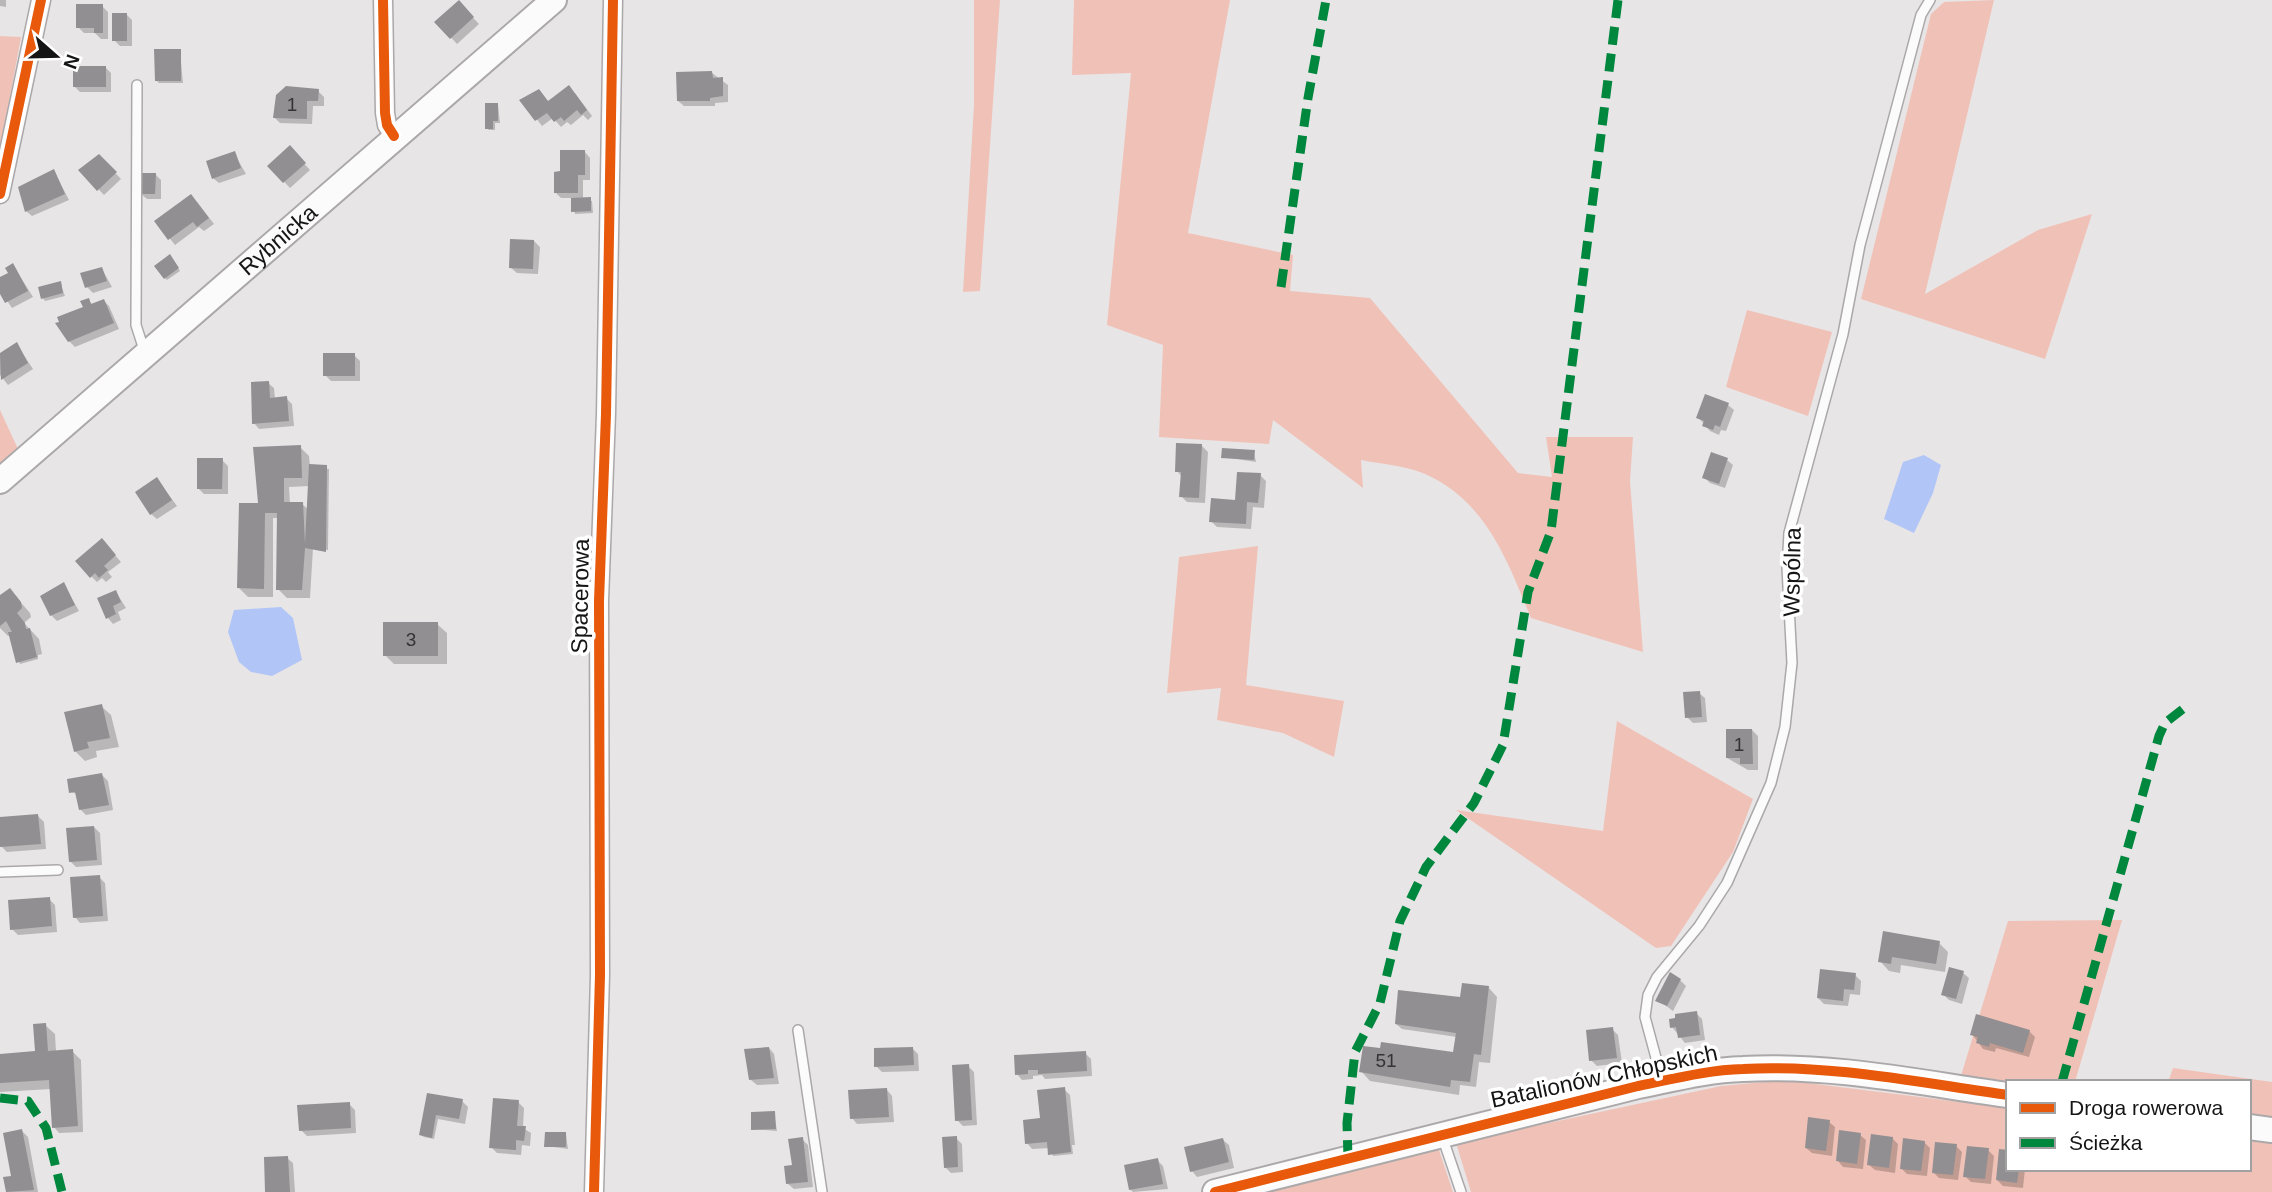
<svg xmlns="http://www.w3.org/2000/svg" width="2272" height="1192" font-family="Arial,sans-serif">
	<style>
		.green { fill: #f0c2b7 }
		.water { fill: #b1c6f6 }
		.shadow { fill: #0003; fill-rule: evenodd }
		.building { fill: #918f91 }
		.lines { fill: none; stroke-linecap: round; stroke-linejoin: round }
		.lane-casing { stroke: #aba8aa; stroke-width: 12 }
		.street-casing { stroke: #aba8aa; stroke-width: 21 }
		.secondary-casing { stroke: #aba8aa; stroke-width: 28 }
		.lane { stroke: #fcfbfb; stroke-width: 9 }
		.street { stroke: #fcfbfb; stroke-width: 18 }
		.secondary { stroke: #fcfbfb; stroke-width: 24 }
		.quiet { stroke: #00873e; stroke-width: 9; stroke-dasharray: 18 9; stroke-linecap: butt }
		.cycleway-casing { stroke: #fff; stroke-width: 15 }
		.cycleway { stroke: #e8590c; stroke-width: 10 }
		.labels { text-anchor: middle; stroke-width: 7; stroke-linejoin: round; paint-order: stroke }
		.number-label { font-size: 19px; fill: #353435 }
		.street-label { font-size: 23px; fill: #161516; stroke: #fff }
	</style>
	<rect width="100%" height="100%" fill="#e8e5e7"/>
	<path class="green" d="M974,0H1000L980,291L963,292L974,105Z
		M1074,0H1230L1188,233L1293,255L1290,291L1370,298L1518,473L1552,477L1546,437H1633L1630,481L1643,652L1531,618C1507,560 1486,501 1425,474C1407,466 1381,464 1361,460L1363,488L1273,420L1269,444L1159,437L1163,345L1107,325L1131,73L1072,75Z
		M1994,0L1925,294L2038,230L2092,214L2045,359L1861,299L1931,14L1944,2Z
		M0,36L21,37L0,151Z
		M1747,310L1832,332L1808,416L1726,387Z
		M0,410L18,449L0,464Z
		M1258,546L1246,685L1344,701L1334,757L1283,733L1217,720L1221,688L1167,693L1179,557Z
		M1617,721L1753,799L1733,852L1671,946L1656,948L1456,810L1603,831Z
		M2122,920L2075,1082L2008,1084L1960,1079L2008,921Z
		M2173,1068L2272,1082V1119L2249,1115V1082H2168Z
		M1784,1080L2008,1108V1169H2249V1137L2272,1140V1192H1471L1456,1143L1721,1086Z
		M1437,1144L1453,1192H1259Z"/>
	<path class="water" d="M1924,455L1941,465L1933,493L1914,533L1884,519L1903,462Z
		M281,607L293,618L302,660L272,676L251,672L239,662L228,632L234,610Z"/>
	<path class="shadow" d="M0,0H6V7L0,6Z
		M458,2L479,24L457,44L437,22Z
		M102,6L108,12V39H101L95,33H84L78,27Z
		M126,14L132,20V46H120L114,40Z
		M180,51L183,83H159L157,81Z
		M105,67L111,73V92H80L74,86Z
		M712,73L728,85V102L715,103V106H684L678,101Z
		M318,91L324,97V106H313L312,124L280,123L274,117Z
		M575,93L592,116L588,120L583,115L571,125L567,122L561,127L553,118L542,126L522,100L549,103Z
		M498,105L500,123H495V130H489L487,128Z
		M290,148L310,170L290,188L269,166Z
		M585,152L590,158V180H583V199L592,201L593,213L575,214L572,198H561L555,192L562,173Z
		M234,153L246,174L219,183L213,178Z
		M99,156L121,179L104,195L80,170Z
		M54,171L69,200L32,216L26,211Z
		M155,174L161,180V199H147L141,194Z
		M197,202L214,224L204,231L199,227L175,245L156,221Z
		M534,241L540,247L538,274L517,273L511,268Z
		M172,259L180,271L167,280L165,278Z
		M13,265L33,297L12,308L0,290V279L10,273Z
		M102,269L112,287L93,293L87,287Z
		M60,283L65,296L45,301L43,298Z
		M88,300L93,305L104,301L109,306L119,329L75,347L69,341Z
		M17,345L33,369L8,385L0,375V355Z
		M354,355L360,361V381H331L325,375Z
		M268,383L274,388L275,399L286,398L292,404L294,426L259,429L254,423Z
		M1728,405L1734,410L1726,431L1721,430L1719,435L1710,431L1698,417Z
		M1202,446L1208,452L1205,503L1187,502L1181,496L1182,477L1177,471Z
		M300,447L309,456L310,466L329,469L328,550L313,548L310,598H287L278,589L279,518H273V597H248L239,588L259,505ZM310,486L309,510L302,504H290L289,487Z
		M1254,452L1256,462L1223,457Z
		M222,460L228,466V494H204L198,488Z
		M1727,460L1733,465L1725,488L1710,483L1704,477Z
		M1260,475L1266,481L1264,508L1253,507L1251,529L1217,527L1211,521L1237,502Z
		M157,479L177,506L157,519L151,514Z
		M107,546L121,562L108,572L112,577L106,582L102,578L97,582L91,576Z
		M64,585L79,611L57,621L51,615Z
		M10,590L30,613L31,617L24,623L39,639L42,654L38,655V659L20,664L11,634L8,636L0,628V598Z
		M116,592L126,608L118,612L121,620L113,624L108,618Z
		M437,624L447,633V664H394L385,655Z
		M1699,693L1705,698L1707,722L1693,723L1687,717Z
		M101,706L111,715L119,747L96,751L97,757L85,761L75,751Z
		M1752,730L1758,736V770H1748L1727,758Z
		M102,775L108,781L113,810L86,815L80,809L77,794L71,792Z
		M38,816L44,822L46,849L7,852L1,846L0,819Z
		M94,827L100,833L102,865L76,867L70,861Z
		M99,877L105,883L108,921L80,923L75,917Z
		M49,899L55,905L57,932L18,935L12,929Z
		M1885,933L1939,943L1948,952L1945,972L1901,965L1900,973L1889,971L1880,961Z
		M1963,973L1969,978L1962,1004L1949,1000L1943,994Z
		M1855,975L1861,981L1860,995L1850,994L1848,1006L1824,1004L1818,998Z
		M1680,980L1686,986L1673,1011L1658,1000Z
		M1488,987L1497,997L1490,1063L1479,1062L1476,1087L1460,1085L1459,1095L1370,1081L1361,1071L1455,1054L1457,1037L1402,1029L1396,1024Z
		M1696,1013L1702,1019L1705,1040L1685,1043L1672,1027Z
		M45,1025L55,1034L56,1052L72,1051L81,1060L83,1132L59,1133L54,1127L51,1089L0,1092V1055L36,1053Z
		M1612,1029L1618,1035L1622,1063L1597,1066L1591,1060Z
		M2029,1031L2035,1037L2029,1057L1996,1048L1995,1052L1983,1049L1972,1034Z
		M769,1048L774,1054L779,1084L757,1085L751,1080Z
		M912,1048L918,1054L919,1071L882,1072L876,1066Z
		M1085,1053L1091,1059L1092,1076L1045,1079L1042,1075L1033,1076V1079L1022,1080L1017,1074L1016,1057Z
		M968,1066L974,1072L977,1125L963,1126L957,1120Z
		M1064,1089L1070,1095L1075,1145H1072L1073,1154L1053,1156L1050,1148L1032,1149L1027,1143Z
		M887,1090L892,1096L894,1122L857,1124L852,1118Z
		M428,1095L462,1101L468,1107L465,1124L438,1119L434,1139L424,1137L421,1135Z
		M518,1102L524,1108L523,1128L531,1133L530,1146L522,1145L521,1155L497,1153L491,1147Z
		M349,1104L355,1110L356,1133L307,1136L301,1130Z
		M774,1113L777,1131L753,1129Z
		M1829,1122L1835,1127L1832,1156L1812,1153L1806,1148Z
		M22,1131L28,1137L38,1192H7L5,1179L13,1177Z
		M566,1134L568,1149L546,1146Z
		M1860,1135L1866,1140L1863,1169L1843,1167L1838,1161Z
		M956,1138L962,1144L963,1172L951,1173L945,1167Z
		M1892,1138L1898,1144L1895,1173L1875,1170L1869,1165Z
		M802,1139L808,1145L813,1187L794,1189L788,1184Z
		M1223,1140L1229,1145L1234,1168L1197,1177L1192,1171Z
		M1924,1142L1930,1148L1927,1176L1907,1174L1901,1168Z
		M1956,1146L1962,1152L1958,1180L1939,1178L1933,1172Z
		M1988,1150L1994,1156L1991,1184L1971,1182L1965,1176Z
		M287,1158L293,1163L295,1192H267Z
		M1157,1160L1163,1166L1168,1189L1133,1192L1130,1189Z
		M2008,1169H2025L2023,1188L2003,1186L1997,1180Z"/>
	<path class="building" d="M459,0L474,17L450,39L434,22Z
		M76,4H103V33H94V28H76Z
		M112,13H127V41H112Z
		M154,49H181V81H155Z
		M73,66H106V87H73Z
		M712,71L713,78L723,77V96L710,98V101H677L676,72Z
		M569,85L587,110L581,115L577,110L564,121L561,117L554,122L547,113L535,121L519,100L539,89L548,101Z
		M286,86L319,89L318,101H307V119L273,118L276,95Z
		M485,103H498V121H493V129H485Z
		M290,145L306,163L283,183L267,166Z
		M560,150H585V175H578V193H554V172L560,171Z
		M235,151L241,168L212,179L206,161Z
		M99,154L117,172L97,191L78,170Z
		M54,169L65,194L25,212L18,187Z
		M140,173H156L155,194H140Z
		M191,194L209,218L197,227L193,222L168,240L154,221Z
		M591,197V211L571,212V198Z
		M510,239L534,240L533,269L509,268Z
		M170,254L179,268L164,279L154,266Z
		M13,263L28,291L5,303L0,294V277L8,273L5,268Z
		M102,267L107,281L85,288L80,273Z
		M61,281L63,293L41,299L38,287Z
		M89,298L91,304L104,299L114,323L68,342L55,323L59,322L57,317L83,307L80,301Z
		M17,342L28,363L1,380L0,353Z
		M323,353H355V376H323Z
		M269,381L270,398L287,396L289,421L252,424L251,382Z
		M1705,394L1729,403L1720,427L1715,425L1713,430L1702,426L1704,421L1696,418Z
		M1176,443L1202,444L1199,498L1179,497L1181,472H1175Z
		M301,445L302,478H284V502H303L305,544L309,464L327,465L326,552L305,548L302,590H276L277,513H265L264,589L237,588L239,503H258L253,447Z
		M1222,448L1255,450L1254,460L1221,458Z
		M1711,452L1728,458L1719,484L1702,478Z
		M197,458H223L222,489H197Z
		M1237,472L1261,473L1258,503L1247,502L1246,524L1209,522L1211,498L1235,500Z
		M157,477L172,500L150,515L135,492Z
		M102,538L116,555L104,566L108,570L99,578L95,573L90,578L75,561Z
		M64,582L75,605L50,616L40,596Z
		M10,588L21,602L22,608L17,613L25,623L26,629L30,628L37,657L16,663L8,632H12L6,621L0,626V595Z
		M116,590L121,602L113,606L116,614L106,619L97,598Z
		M383,622H438V656H383Z
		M1700,691L1702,717L1685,718L1683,692Z
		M102,704L110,738L87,742L89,748L74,752L64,712Z
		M1726,729H1752L1753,764H1740V758H1726Z
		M102,773L109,805L79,810L75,792L69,793L67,779Z
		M38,814L41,844L0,847V817Z
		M94,826L97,860L69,862L66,828Z
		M100,875L103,916L73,918L70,877Z
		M50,897L52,926L10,930L8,900Z
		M1883,931L1940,941L1936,964L1892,957L1891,964L1878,962Z
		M1949,967L1964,971L1956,999L1941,995Z
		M1820,969L1856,973L1854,990L1844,989L1843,1001L1817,998Z
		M1670,972L1681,979L1667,1006L1655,1001Z
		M1462,983L1489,986L1481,1055L1474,1054L1470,1082L1451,1080L1450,1087L1359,1072L1363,1046L1380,1048L1381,1042L1453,1052L1456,1033L1395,1024L1398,990L1460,997Z
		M1697,1011L1700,1035L1678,1038L1676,1027L1670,1028L1669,1019L1675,1018V1014Z
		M1976,1014L2030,1030L2023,1053L1990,1043L1989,1047L1976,1043L1978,1037L1970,1035Z
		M46,1023L48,1051L73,1049L78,1126L52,1128L49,1080L0,1083V1054L35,1051L33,1024Z
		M1613,1027L1617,1058L1589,1061L1586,1030Z
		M769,1047L774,1078L749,1080L744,1049Z
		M913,1047L914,1065L874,1067V1048Z
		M1086,1051L1087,1071L1038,1074V1070H1028V1074L1015,1075L1014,1055Z
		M969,1064L972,1120L955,1121L952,1065Z
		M1065,1087L1071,1152L1048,1155L1047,1142L1025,1144L1023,1120L1040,1118L1037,1090Z
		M887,1088L889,1117L850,1119L848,1090Z
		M427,1093L463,1099L459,1119L436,1115L432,1138L419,1135Z
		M493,1098L519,1100L517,1126H526L524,1141L516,1140V1150L489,1148Z
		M350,1102L351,1128L299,1131L297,1105Z
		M775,1111L776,1129L751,1130V1112Z
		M1808,1117L1830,1120L1826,1151L1805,1148Z
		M22,1129L34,1190L6,1192L3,1177L11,1176L3,1133Z
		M1839,1130L1861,1133L1857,1164L1836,1161Z
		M545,1132H566V1147H544Z
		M1871,1134L1893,1137L1889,1168L1867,1165Z
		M957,1136L958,1167L944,1168L942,1137Z
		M803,1137L808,1182L786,1184L784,1166L792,1165L788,1139Z
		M1223,1138L1229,1162L1190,1172L1184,1147Z
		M1903,1138L1925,1141L1921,1171L1900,1169Z
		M1935,1142L1957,1144L1953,1175L1932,1173Z
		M1967,1146L1989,1148L1985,1179L1963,1177Z
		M1999,1149L2008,1150V1169H2019L2017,1183L1996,1180Z
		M288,1156L290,1192H265L264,1157Z
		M1158,1158L1163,1184L1129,1190L1124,1165Z"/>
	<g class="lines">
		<g class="lane-casing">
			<path id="lane" d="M137,85L136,325L145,353
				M0,872L58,870
				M798,1030L822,1192
				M1662,1080L1645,1017L1648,995L1657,977L1699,926L1727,883L1771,783L1785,727L1792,663L1787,568L1789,533L1843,334L1860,245L1921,15L1930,0
				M1442,1136L1461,1192"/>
		</g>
		<g class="street-casing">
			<path id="street" d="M383,0L385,113L387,125L394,136
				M0,194L41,0
				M594,1192L600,975L599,601L606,414L613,0"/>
		</g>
		<g class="secondary-casing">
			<g id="secondary">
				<path id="s1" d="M0,481L554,0"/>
				<path d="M2249,1127L2272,1130"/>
				<path d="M1215,1192L1638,1086C1673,1079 1707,1070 1743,1069C1831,1064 1921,1083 2008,1095"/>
			</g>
		</g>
		<use href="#lane" class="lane"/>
		<use href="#street" class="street"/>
		<use href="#secondary" class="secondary"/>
		<path class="quiet" d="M1281,287L1308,98L1326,0
			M2062,1082L2159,736L2165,723L2188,705
			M0,1098L28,1101L46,1128L62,1192
			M1348,1158L1347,1123L1355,1052L1380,1003L1400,921L1426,867L1474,803L1503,745L1528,592L1551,531L1618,0"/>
		<g class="cycleway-casing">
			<path id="cycleway" d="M383,0L385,113L387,125L394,136
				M0,194L41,0
				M594,1192L600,975L599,601L606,414L613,0
				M1215,1192L1638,1086C1673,1079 1707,1070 1743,1069C1831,1064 1921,1083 2008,1095"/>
		</g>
		<use href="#cycleway" class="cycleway"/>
	</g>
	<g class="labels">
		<g class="number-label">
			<text x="292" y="111">1</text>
			<text x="411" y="646">3</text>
			<text x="1739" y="751">1</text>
			<text x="1386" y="1067">51</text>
		</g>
		<g class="street-label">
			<text dy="8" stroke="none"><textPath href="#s1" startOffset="368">Rybnicka</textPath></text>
			<text transform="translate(1792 572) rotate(-89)" y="8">Wspólna</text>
			<text transform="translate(580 596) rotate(-89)" y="8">Spacerowa</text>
			<text transform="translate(1604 1076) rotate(-12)" y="8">Batalionów Chłopskich</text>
		</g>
	</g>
	<rect x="2006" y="1080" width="245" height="91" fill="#ffffff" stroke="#a2a1a2" stroke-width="2"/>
	<rect x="2020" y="1103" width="35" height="10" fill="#e8590c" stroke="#a2a1a2" stroke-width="2"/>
	<text x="2069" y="1115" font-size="21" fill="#161516">Droga rowerowa</text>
	<rect x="2020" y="1138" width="35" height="10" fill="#00873e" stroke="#a2a1a2" stroke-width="2"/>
	<text x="2069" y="1150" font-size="21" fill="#161516">Ścieżka</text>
	<g transform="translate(56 56) rotate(110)" stroke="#ffffff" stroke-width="5" paint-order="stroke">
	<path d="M0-5L12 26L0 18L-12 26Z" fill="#161516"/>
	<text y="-10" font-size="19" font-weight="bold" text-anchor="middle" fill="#161516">N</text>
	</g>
</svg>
